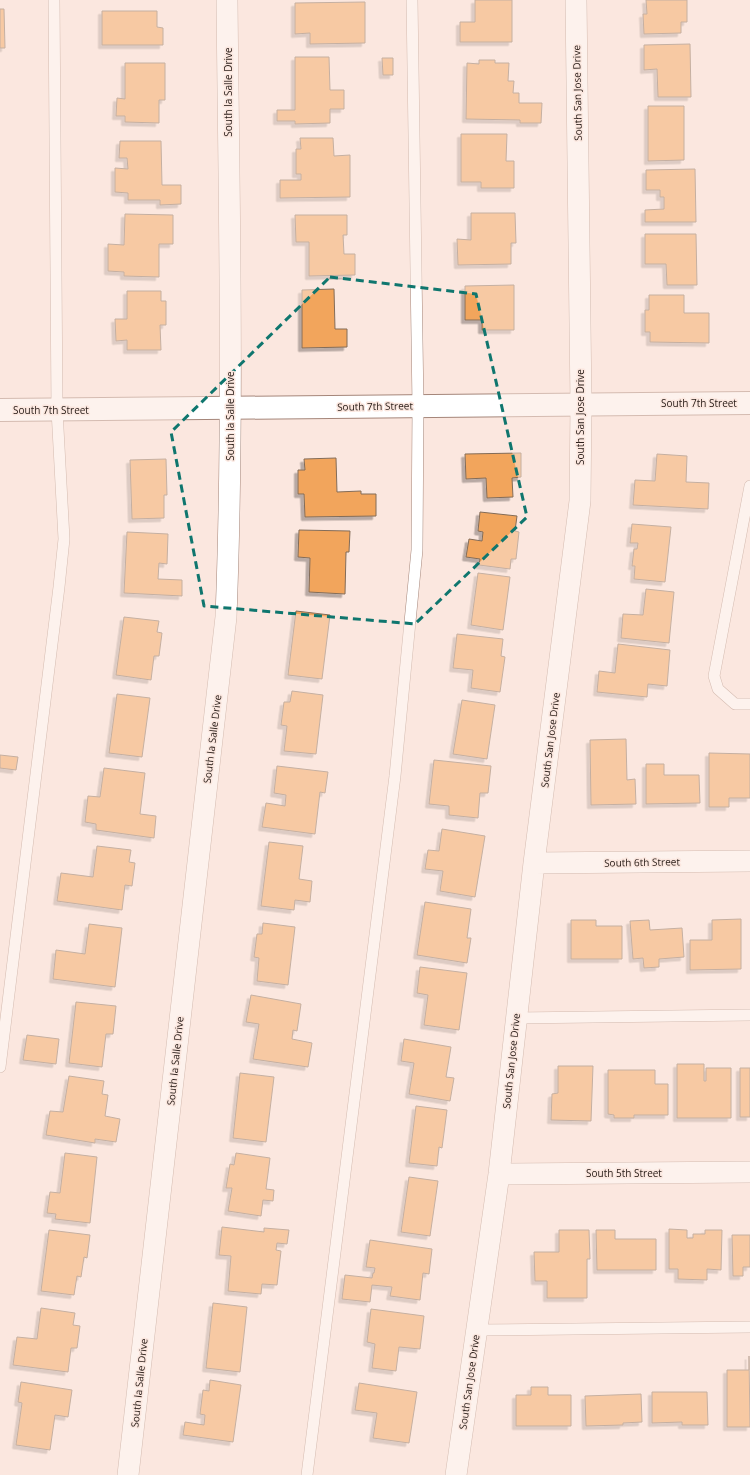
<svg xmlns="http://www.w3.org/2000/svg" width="750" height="1475" font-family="'Open Sans',sans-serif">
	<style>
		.building { fill: #f2a55c; stroke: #836c58; filter: url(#shadow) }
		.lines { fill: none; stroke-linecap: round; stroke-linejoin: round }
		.service-casing { stroke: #a5867a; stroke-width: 12 }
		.minor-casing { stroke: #a5867a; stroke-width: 22 }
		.secondary-casing { stroke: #a5867a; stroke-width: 24 }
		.service { stroke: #fff; stroke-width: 11 }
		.minor { stroke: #fff; stroke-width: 21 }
		.secondary { stroke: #fff; stroke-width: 22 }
		.marked { fill: none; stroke: #0f766e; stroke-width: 3; stroke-dasharray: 8 5; stroke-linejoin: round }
		.labels { text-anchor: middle; stroke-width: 3; stroke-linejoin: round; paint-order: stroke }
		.street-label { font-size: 10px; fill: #2c201b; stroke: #fbe7df }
	</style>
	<defs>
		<filter id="shadow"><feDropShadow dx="-3.5" dy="3.5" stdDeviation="0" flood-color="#0004"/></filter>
	</defs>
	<rect width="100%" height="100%" fill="#fbe7df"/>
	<path class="building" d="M475,0H512V42H460V22H475Z
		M646,0H687V22H681V33L644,34L643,14H647Z
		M365,2V43L310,44V33L295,34V3Z
		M0,9H4L5,48H0Z
		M102,11H157V27L163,28V45H102Z
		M690,44L691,97H658L657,69L644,70V45Z
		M295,57H329L330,90H344V109H330V123L295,124V121H277V110H295Z
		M382,58H393V75H383Z
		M479,60H495V63H509L508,81H514L513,93H519V103H542L541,123H520V120L466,119L467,63L479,64Z
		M125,63H165V100H159V123L125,122V116H116L117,98L125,99Z
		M648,106H684V160L648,161Z
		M461,134H507L506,161H514V188H481V182H461Z
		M300,138H333L334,156L350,155V197L280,198V180H301V174H296V149H301Z
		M120,141H161L162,185H181V204L160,205V200H128V193L115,192V168L128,169L127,158H119Z
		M695,169L696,222H645V210L664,209V197H660V190H646V170Z
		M471,213H515L516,243H511V264L458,265L457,239L471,240Z
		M125,214L173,215V244H159V277L124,276V272L108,271V244L124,245Z
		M295,215H347V235H343L344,254H355V275L309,276V242H296Z
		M645,234H696L697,285H667L666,264H645Z
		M514,285V330H482V320H465V286Z
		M334,289L335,329H347V347L302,348V290Z
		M127,291H161V301H166V325H160L161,350H127V340L116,341L115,319H127Z
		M649,295H684V313H709V343L650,342V332H645V310H649Z
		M521,453V477L512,478L513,497L487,498L486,478L466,479L465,454Z
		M657,454L687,456L686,482L709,483L708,509L633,505L635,480L655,481Z
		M336,458L337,492L361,491V494H376V516L305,517L304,494H298V470H305L304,459Z
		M166,459L167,495H164V518L132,519L130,460Z
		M480,512L517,516L515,531L519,532L516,559H511L510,569L479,565L480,559L466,557L469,539L482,541L483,532L478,531Z
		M632,524L671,527L665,582L634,579L635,566H632L634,549H637L638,543H630Z
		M299,530L350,531L349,552H346L345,594L309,592L310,558L298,557Z
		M127,532L168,534L167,564L159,563L158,579L182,580V596L124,593Z
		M478,573L510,577L503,630L471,625Z
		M646,589L674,592L669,643L621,638L623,614L643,615Z
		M296,611L330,615L322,679L288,675Z
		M124,617L159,621L157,632L162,633L159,656H154L151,680L116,675Z
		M457,634L503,639L501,656L505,657L500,692L471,688L473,670L453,668Z
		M618,644L670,650L667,686L648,684L647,697L597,692L599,671L615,673Z
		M292,691L323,695L316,754L284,751L287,726L281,725L284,702H290Z
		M117,694L150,698L142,757L109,753Z
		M462,700L495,705L487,759L453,754Z
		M626,739L627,780L635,779L636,804L591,805L590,740Z
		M709,753L750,754V798H729V807H709Z
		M0,755L18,757L16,770L0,768Z
		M434,760L491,766L488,793H480L478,818L449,815V806L429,804Z
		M646,764H664V775H699L700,803L646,804Z
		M277,766L328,772L325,793L320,792L315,834L262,827L266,803L285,806L286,795L274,793Z
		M104,768L145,773L140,814L156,816L154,838L96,830V824L85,822L88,796L100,797Z
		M442,829L485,836L475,897L440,891L443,871L425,869L428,850L439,851Z
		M269,842L303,846L299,879L312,881L310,902L295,900L294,910L261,906Z
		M97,846L131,850L129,862L135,863L132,886L125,885L122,910L57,901L61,873L93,877Z
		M425,902L471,909L467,938H471L467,963L417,955Z
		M741,919V969L690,970V940H712V920Z
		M571,920H596V926H622V959H571Z
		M649,920L650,930L682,928L684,957L659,959V967L644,968L643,958L633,959L630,921Z
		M263,923L295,927L288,985L257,981L259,958L254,957L257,934H262Z
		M89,924L122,928L115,987L53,979L56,950L85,954Z
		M420,967L467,973L459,1030L424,1025L428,995L417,993Z
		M251,995L301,1004L297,1031L293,1030L292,1039L312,1043L308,1067L253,1059L259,1024L246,1022Z
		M76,1002L116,1006L113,1034H106L102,1067L69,1063Z
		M27,1035L59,1039L56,1064L23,1060Z
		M404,1039L451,1047L446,1077L454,1078L450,1101L409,1094L414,1063L401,1061Z
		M677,1064H704V1081H706V1068H731V1118H677Z
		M558,1066H593L591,1121L551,1120L552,1094L558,1093Z
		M740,1068H750V1117H740Z
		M608,1070H655V1084H668V1115H634V1118H614V1115L608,1114Z
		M240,1073L274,1077L266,1142L233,1138Z
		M69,1076L104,1081L102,1094L108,1095L105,1116L120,1119L116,1142L95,1139V1143L46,1135L50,1111L63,1112Z
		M416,1106L447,1110L442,1148L439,1147L437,1166L409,1163Z
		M65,1153L97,1157L90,1223L55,1219L56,1214L47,1213L50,1192L60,1193Z
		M236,1153L270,1158L266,1189L274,1190L273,1201L263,1200L261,1216L228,1211L232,1188H226L230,1164L234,1165Z
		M409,1177L438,1181L430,1236L401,1232Z
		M222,1227L264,1232V1228L289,1230L287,1244L277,1243L276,1250L281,1251L277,1285L262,1284L261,1294L228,1291L231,1256L219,1255Z
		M669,1229L687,1230V1238H693V1234H705V1230H722L721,1270L707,1269V1280L678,1279V1269H669Z
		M49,1230L90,1235L87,1258L84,1257L81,1277L77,1276L74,1295L41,1291Z
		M559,1230H589L590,1259H587V1298H547V1281H535L534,1252H559Z
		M596,1230H615V1239H656V1270H597Z
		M732,1235H750V1267H743V1276H733Z
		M370,1240L432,1249L429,1274L423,1273L420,1300L390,1296L392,1287L372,1285L370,1302L342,1299L345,1275L372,1278L373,1273H374L375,1268L366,1267Z
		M213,1303L247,1307L240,1372L206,1368Z
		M41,1308L75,1313L73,1325L80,1326L77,1348H71L68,1372L13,1365L17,1337L37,1339Z
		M371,1309L424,1316L420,1349L399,1347L396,1371L372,1368L375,1344L367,1342Z
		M749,1356L750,1427H727V1370H749Z
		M210,1380L241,1385L233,1442L183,1435L185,1422L204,1425L205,1415L200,1414L203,1390L209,1391Z
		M21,1382L72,1390L68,1417L55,1415L50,1450L16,1445L22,1403L18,1402Z
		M359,1383L417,1392L409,1443L373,1438L377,1413L355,1410Z
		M531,1387H548V1395H571V1426H516V1395H531Z
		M652,1392H707L708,1425H682V1422L652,1423Z
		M641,1394L642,1422L623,1423V1425L586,1426L585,1396Z"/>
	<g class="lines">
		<g class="service-casing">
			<path id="service" d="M750,486L714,676L718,689L735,704H750
				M516,1018L750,1015
				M0,1067L59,587L64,539L57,410L54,0
				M477,1330L750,1327
				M307,1475L395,776L417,550L418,406L412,0"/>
		</g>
		<g class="minor-casing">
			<path id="minor" d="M534,863L750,861
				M499,1174L750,1172
				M128,1475L226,617C234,412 229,206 227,0
				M456,1475L499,1174L534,863L580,501L581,404L576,0"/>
		</g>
		<g class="secondary-casing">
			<path id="secondary" d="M0,410L750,403"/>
		</g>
		<use href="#service" class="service"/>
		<use href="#minor" class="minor"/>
		<use href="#secondary" class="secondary"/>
	</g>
	<path d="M0 0H750V1475H0ZM330,277L476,294L527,517L415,624L204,606L171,432Z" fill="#fbe7df" fill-opacity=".55" fill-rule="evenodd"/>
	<path class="marked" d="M330,277L476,294L527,517L415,624L204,606L171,432Z"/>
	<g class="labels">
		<g class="street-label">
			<text transform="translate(228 92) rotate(-90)" y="4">South la Salle Drive</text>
			<text transform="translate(577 93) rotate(-91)" y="4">South San Jose Drive</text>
			<text x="699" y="407">South 7th Street</text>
			<text transform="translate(375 406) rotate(-1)" y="4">South 7th Street</text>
			<text x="51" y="414">South 7th Street</text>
			<text transform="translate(230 416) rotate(-90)" y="4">South la Salle Drive</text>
			<text transform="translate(580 417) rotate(-90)" y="4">South San Jose Drive</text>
			<text transform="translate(212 739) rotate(-83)" y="4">South la Salle Drive</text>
			<text transform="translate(550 740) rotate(-83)" y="4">South San Jose Drive</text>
			<text transform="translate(642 862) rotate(-1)" y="4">South 6th Street</text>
			<text transform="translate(175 1061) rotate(-84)" y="4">South la Salle Drive</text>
			<text transform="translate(511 1061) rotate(-84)" y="4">South San Jose Drive</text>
			<text x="624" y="1177">South 5th Street</text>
			<text transform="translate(469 1382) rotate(-82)" y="4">South San Jose Drive</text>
			<text transform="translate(139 1383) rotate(-84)" y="4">South la Salle Drive</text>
		</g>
	</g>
</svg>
